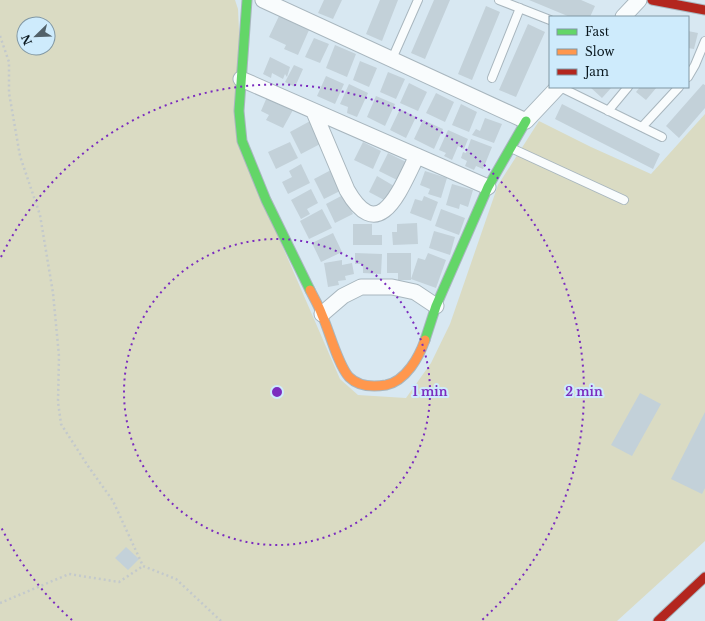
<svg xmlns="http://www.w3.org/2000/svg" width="705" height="621" font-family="'Libre Baskerville',serif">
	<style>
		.green { fill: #dadbc3; fill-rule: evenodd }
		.building { fill: #c3d1d9 }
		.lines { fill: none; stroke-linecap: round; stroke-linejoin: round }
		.lane-casing { stroke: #a8b6be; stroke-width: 10 }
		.street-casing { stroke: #a8b6be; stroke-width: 17 }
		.fast-casing { stroke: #a8b6be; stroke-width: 11 }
		.slow-casing { stroke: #a8b6be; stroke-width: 11 }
		.jam-casing { stroke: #a8b6be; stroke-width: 11 }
		.path { stroke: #c3c9cc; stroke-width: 2.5; stroke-dasharray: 2 3; stroke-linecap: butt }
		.lane { stroke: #f9fcfd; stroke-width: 8 }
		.street { stroke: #f9fcfd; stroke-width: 15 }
		.fast { stroke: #63d668; stroke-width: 9 }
		.slow { stroke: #ff974d; stroke-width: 9 }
		.jam { stroke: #b3261e; stroke-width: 9 }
		.ring { fill: none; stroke: #7b2cbf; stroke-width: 2; stroke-dasharray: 2 4 }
		.centre { fill: #7b2cbf; stroke: #ceebfc; stroke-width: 2 }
		.ring-label { font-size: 12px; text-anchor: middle; font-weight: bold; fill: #7b2cbf; stroke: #ceebfc; stroke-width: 4; stroke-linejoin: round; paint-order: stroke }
	</style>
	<rect width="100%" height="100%" fill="#d8e8f2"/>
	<path class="green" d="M0,0H235L238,9L245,160L340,379L358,395L406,398L431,363L450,324L498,185L539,121L591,147L651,174L705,114V541L617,621H0ZM24,24H48V48H24Z"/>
	<path class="building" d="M324,0H342L333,19L318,13Z
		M380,0H398L382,41L366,34Z
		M434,0H450L425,59L411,53Z
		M529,0H581L595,6L590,17H570Z
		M486,6L500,12L472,80L458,74Z
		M279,16L309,30L298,55L284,49L286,45L269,37Z
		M528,24L545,32L516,97L499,90Z
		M688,31L698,33L694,49L688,48Z
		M314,38L329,44L320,63L305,57Z
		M335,45L356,54L347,77L326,68Z
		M270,57L290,67L287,77L285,74L283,79L272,73L271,78L263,74Z
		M360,61L377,68L369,87L353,80Z
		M294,65L303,69L295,87L285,82Z
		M388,72L405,79L396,99L380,92Z
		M326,76L344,84L335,104L317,96Z
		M409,83L427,92L418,111L400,103Z
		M349,84L368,93L357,117L347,113L348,107L340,104Z
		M703,84L705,85V108L679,138L666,126Z
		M590,87H612L602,98Z
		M640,87H657L646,100L636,92Z
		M436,93L454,102L445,122L426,113Z
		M376,96L395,104L385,126L367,117Z
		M267,97L293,110L283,128L266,120L269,115L261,111Z
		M461,104L477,112L469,132L452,125Z
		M562,104L660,154L653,169L555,119Z
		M400,109L416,117L406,138L390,130Z
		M485,118L502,124L494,143L472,135L476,129L480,131Z
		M312,120L324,142L301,154L290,132Z
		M423,120L443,129L434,149L414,139Z
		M448,130L468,139L464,149L458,146L452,160L444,156L446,153L439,150Z
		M471,139L492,147L483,169L476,166L474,170L465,166L467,161L461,158L463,152L466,153Z
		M290,142L298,158L276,169L268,152Z
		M363,142L381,151L373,169L354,160Z
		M388,153L406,162L397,180L379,171Z
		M301,164L310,183L288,194L282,182L292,177L289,171Z
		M331,170L342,190L324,199L314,179Z
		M425,171L447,178L441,198L428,194L430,189L420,185Z
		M377,176L394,186L386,201L369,192Z
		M452,184L473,190L468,207L460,204L459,209L446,205Z
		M311,189L318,203L307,209L310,214L301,219L291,200Z
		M343,195L353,214L335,223L326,204Z
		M424,196L438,202L431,221L410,213L415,199L422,201Z
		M322,209L332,228L309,239L300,221Z
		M441,209L465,218L459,235L435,226Z
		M417,223L418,244L393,245L392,232H397V224Z
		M353,224H372V235H382V245H353Z
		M434,231L455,237L450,255L429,248Z
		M333,233L342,252L321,262L312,243Z
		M355,253L382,254L381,274L363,273V264H355Z
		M387,253H411V280H398V273H387Z
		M428,253L446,260L436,288L411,279L418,258L425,260Z
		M342,260V265L352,263L354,274L345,276L346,280L338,281L339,285L328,287L324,263Z
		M640,393L661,404L632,456L611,445Z
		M705,412V488L702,494L671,479Z
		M126,547L139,559L128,570L115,558Z"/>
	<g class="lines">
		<g class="lane-casing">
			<path id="lane" d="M499,0L550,20
				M392,59L418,0
				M688,77L695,65L705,41
				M492,78L520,8
				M560,87L662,137
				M608,111L628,87
				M642,127L679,87
				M511,148L624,200"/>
		</g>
		<g class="street-casing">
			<path id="street" d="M263,0L526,121L558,87
				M623,17L639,0
				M241,79L488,187
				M314,112L347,190C380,248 401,187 417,156
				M322,314L343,296L361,287H392L415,292L436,306"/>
		</g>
		<g class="fast-casing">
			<path id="fast" d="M247,0L239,111L242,141L266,200L310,290
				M425,340L436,306L488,187L526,121"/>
		</g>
		<g class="slow-casing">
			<path id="slow" d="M310,290C314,298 319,306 322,315C329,330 338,365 349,377C359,387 374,387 386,385C406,381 419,357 425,340"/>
		</g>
		<g class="jam-casing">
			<path id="jam" d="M652,0L705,10
				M658,621L705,577"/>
		</g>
		<path class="path" d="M0,36L9,62V93L20,156L40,215L53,293L59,356L58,402L61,424L88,466L113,501L143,566L176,579L221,621
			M0,603L69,574L119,582L143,566"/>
		<use href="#lane" class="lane"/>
		<use href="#street" class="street"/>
		<use href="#fast" class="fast"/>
		<use href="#slow" class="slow"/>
		<use href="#jam" class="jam"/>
	</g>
	<g class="ring">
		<circle cx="277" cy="392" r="153"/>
		<path d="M72 620A307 307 0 0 1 1 527M1 257A307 307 0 1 1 482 620"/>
	</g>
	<circle cx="277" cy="392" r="6" class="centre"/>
	<g class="ring-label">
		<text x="430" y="396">1 min</text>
		<text x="584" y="396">2 min</text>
	</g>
	<rect x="549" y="16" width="140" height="72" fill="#ceebfc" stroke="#8097a4"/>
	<rect x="557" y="29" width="20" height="6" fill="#63d668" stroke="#8097a4"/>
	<text x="585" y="36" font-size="12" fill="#0a181f">Fast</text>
	<rect x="557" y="49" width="20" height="6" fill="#ff974d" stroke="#8097a4"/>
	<text x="585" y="56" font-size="12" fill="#0a181f">Slow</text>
	<rect x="557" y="69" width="20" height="6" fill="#b3261e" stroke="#8097a4"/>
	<text x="585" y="76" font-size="12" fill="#0a181f">Jam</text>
	<g transform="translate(36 36) rotate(247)"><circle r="19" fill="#ceebfc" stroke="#8097a4"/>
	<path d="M0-3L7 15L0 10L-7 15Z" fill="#526169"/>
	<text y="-6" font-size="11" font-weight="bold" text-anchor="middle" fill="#0a181f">N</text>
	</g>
</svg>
